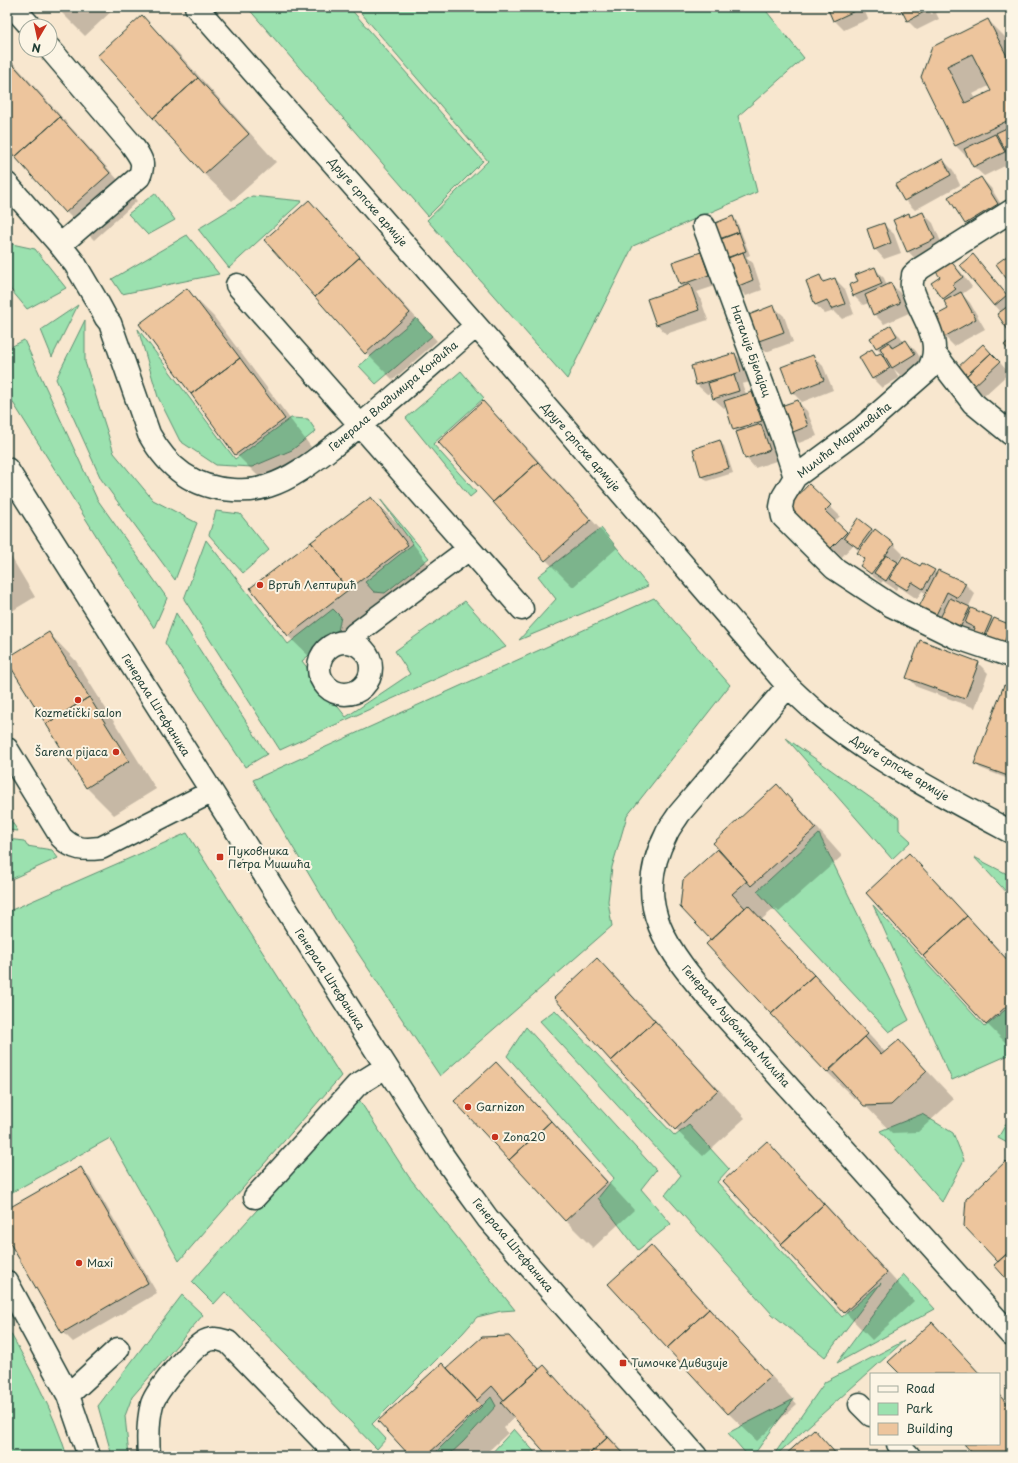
<svg xmlns="http://www.w3.org/2000/svg" width="1018" height="1463" font-family="'Playpen Sans',sans-serif">
	<style>
		.green { fill: #9be1af; stroke: #5d8f72 }
		.shadow { fill: #0003; fill-rule: evenodd }
		.building { fill: #edc59d; stroke: #1f3d34; fill-rule: evenodd }
		.lines { fill: none; stroke-linecap: round; stroke-linejoin: round }
		.minor-casing { stroke: #1f3d34; stroke-width: 25 }
		.minor { stroke: #fcf5e5; stroke-width: 22 }
		.poi-dot { fill: #c8321e; stroke: #fcf5e5; stroke-width: 1.5 }
		.labels { text-anchor: middle; stroke-width: 4; stroke-linejoin: round; paint-order: stroke }
		.street-label { font-size: 11px; fill: #1f3d34; stroke: #fcf5e5 }
		.poi-label { font-size: 11px; fill: #1f3d34; stroke: #fcf5e5; text-anchor: start }
	</style>
	<rect width="100%" height="100%" fill="#f8e7cf"/>
	<filter id="ink" filterUnits="userSpaceOnUse"><feTurbulence type="fractalNoise" baseFrequency=".025" numOctaves="2"/><feDisplacementMap in="SourceGraphic" scale="8" xChannelSelector="R" yChannelSelector="G"/><feConvolveMatrix kernelMatrix="1 2 1 2 8 2 1 2 1" color-interpolation-filters="sRGB"/></filter>
	<g filter="url(#ink)">
		<path class="green" d="M247,7H349L483,161L428,216Z
			M356,7H763L804,58L738,116L757,192L633,246L567,379L427,220L488,161Z
			M155,193L175,220L148,235L128,214Z
			M252,196L302,201L229,268L198,229Z
			M187,235L219,274L122,294L112,279Z
			M7,240L12,244L35,249L66,288L27,309L7,285Z
			M78,305L52,357L41,330Z
			M416,318L432,336L376,384L359,366Z
			M85,320V362L114,453L153,500L197,523L175,580L101,479L56,379Z
			M138,329L235,459L291,418L308,419L316,431L292,450L252,467L216,465L180,441L158,397Z
			M24,340L97,499L167,598L154,628L7,393V349Z
			M461,371L484,398L433,444L476,492L470,497L406,418Z
			M380,499L429,558L385,593L374,592L365,582L413,544Z
			M216,511L240,514L269,550L243,573L209,535Z
			M601,528L648,586L519,640L556,599L538,576Z
			M206,540L288,644L333,609L341,617L338,631L302,661L346,717L410,674L395,651L465,601L506,647L280,750L184,599Z
			M654,598L730,685L627,816L612,867L608,901L612,926L440,1076L336,920L253,780Z
			M176,613L267,754L245,767L165,643Z
			M786,738L899,818V830L911,841L892,859Z
			M7,815L18,831L7,830Z
			M187,833L341,1076L179,1261L110,1138L7,1195V912Z
			M819,834L909,1020L889,1032L757,891Z
			M7,839L24,841L27,846L52,850L58,858L7,881Z
			M974,857L1011,876V897Z
			M873,905L985,1027L1011,1005V1054L952,1080Z
			M555,1010L675,1136L689,1125L729,1169L717,1182L842,1317L881,1283L825,1357L772,1314L665,1195L681,1175L540,1021Z
			M526,1027L656,1170L641,1189L671,1224L638,1250L598,1198L614,1178L507,1056Z
			M358,1098L409,1177L515,1310L501,1311L477,1317L463,1333L372,1424L386,1439L377,1449L225,1292L214,1304L192,1282Z
			M922,1114L953,1133L964,1160L942,1202L880,1131Z
			M1011,1115V1145L998,1138Z
			M903,1274L935,1309L837,1363Z
			M182,1295L203,1315L132,1397L125,1416L129,1456H112L98,1406Z
			M7,1327C30,1368 53,1410 67,1456H7Z
			M904,1341L775,1456H773L825,1382Z
			M491,1397L496,1406L463,1442L448,1456H432Z
			M794,1399L753,1456H748L728,1433Z
			M514,1429L538,1456H489Z"/>
		<path class="shadow" d="M56,7H116L85,36Z
			M828,7H863L868,19L844,30L834,20Z
			M901,7H928L931,14H933L930,7H949L936,13L939,19L917,30L908,21Z
			M142,17L170,44L276,162L232,201L204,174Z
			M988,20L1011,43V163L984,176L974,167L971,161L956,146L922,77ZM989,86L992,91L976,99L973,94Z
			M7,56L137,201L94,240L66,212L7,147Z
			M943,160L953,170L960,185L915,210L905,200Z
			M981,178L991,188L1007,214L976,233L966,224L950,198Z
			M309,202L336,229L437,341L393,380L366,353Z
			M923,213L933,223L944,249L917,261L908,251L909,215L911,218Z
			M732,217L737,222L750,255L746,257L753,263L762,290L746,296L736,286L714,224Z
			M884,225L894,234L901,253L884,259L875,249Z
			M701,254L711,263L718,285L697,292L699,295L708,320L666,334L657,324L684,288L681,285L673,263Z
			M973,255L1011,299V332L998,314L1001,312L961,266Z
			M951,262L961,272L972,287L962,294L970,303L985,329L954,346L944,336L949,309L946,301L944,298L941,277Z
			M874,268L884,278L887,286L891,284L901,294L909,313L884,324L874,314L869,303L863,305L853,295L859,282Z
			M820,276L826,282L835,279L845,289L854,314L842,319L834,311L825,314L815,304Z
			M187,290L214,317L311,447L264,482L236,454L140,324Z
			M774,307L784,316L793,342L766,352L756,342Z
			M890,327L900,336L904,342L906,341L916,351L924,364L902,377L894,369L899,378L882,388L872,378V350L878,356L882,353L877,348L871,338Z
			M735,354L745,364L750,382L742,384L746,394L752,393L762,402L771,431L767,432L770,435L779,460L755,468L746,458L727,407L724,408L714,399L712,393L707,394L697,385Z
			M993,355L1009,373L984,396L974,386Z
			M813,356L823,366L833,390L802,402L792,392Z
			M797,401L807,411L817,436L799,443L789,433Z
			M483,402L511,430L617,548L573,587L546,560Z
			M720,442L724,446L733,473L707,481L702,476Z
			M809,486L840,516L835,521L848,534L858,519L893,544L903,554L897,563L899,565L920,567L934,571L937,574L965,584L975,594L968,608L971,610L991,618L994,621V619L1011,626V651L992,649L974,628L969,639L930,617L921,607L927,594L922,591L917,599L898,586L896,590L883,581L881,583L861,566L865,560L858,553L859,551L853,545L839,560L803,526Z
			M371,498L399,525L435,573L316,663L288,636Z
			M7,550L35,597L7,614Z
			M49,633L76,661L156,789L114,815L87,788L7,659Z
			M978,663L988,673L975,708L917,687L908,677Z
			M1011,689V780L980,768L975,763Z
			M776,786L804,813L842,856L779,912L775,908L761,920L886,1053L899,1041L954,1099L918,1132L892,1133L857,1097L855,1099L827,1072L712,940L684,881L719,849Z
			M909,855L936,882L1011,963V1048L987,1024L867,893Z
			M597,960L625,987L745,1118L703,1156L675,1129Z
			M496,1064L524,1091L634,1210L593,1248L566,1221L455,1101Z
			M766,1143L794,1170L914,1301L872,1340L845,1312Z
			M80,1168L90,1178L157,1293L73,1342L63,1332L7,1236V1210Z
			M651,1247L678,1274L797,1404L757,1441L729,1414L610,1284Z
			M932,1323L959,1351L980,1374H901Z
			M509,1337L540,1369L544,1366L571,1394L627,1456H550L515,1417L504,1428L508,1433L483,1456H412L448,1369L482,1338Z
			M999,1394L1011,1407V1456H976L965,1444H999Z"/>
		<path class="building" d="M827,7H858L859,9L833,21Z
			M900,7H929L930,9L907,21Z
			M142,15L198,78L153,118L97,56Z
			M988,19L1011,64V119L955,146L921,77L932,47ZM972,54L991,91L965,103L947,66Z
			M7,58L60,117L15,157L7,148Z
			M198,78L249,134L204,174L153,118Z
			M60,117L110,173L65,213L15,157Z
			M1011,126V161L996,133Z
			M995,134L1005,152L973,167L964,149Z
			M943,159L951,175L904,201L895,185Z
			M981,177L998,204L965,224L948,197Z
			M309,200L360,257L315,297L264,240Z
			M923,212L935,239L907,252L893,220L909,213L910,217Z
			M733,216L739,232L719,239L713,224Z
			M884,223L891,243L874,250L867,229Z
			M739,232L746,251L726,258L719,240Z
			M701,252L709,275L680,285L672,262Z
			M743,252L753,280L736,287L726,259Z
			M1011,253V285L996,264Z
			M973,254L1007,295L994,306L960,265Z
			M360,257L410,313L365,354L315,297Z
			M951,261L963,277L952,285L956,289L943,299L931,283L940,277L936,272Z
			M875,267L882,284L853,296L849,285L858,281L855,275Z
			M820,275L823,282L835,278L845,304L831,309L827,300L815,305L806,281Z
			M891,283L900,303L873,315L865,295Z
			M690,284L699,310L656,325L647,299Z
			M187,288L240,358L191,394L139,324Z
			M961,292L976,319L944,337L933,317L948,309L944,301Z
			M1011,304V329L1008,330L997,314Z
			M774,305L784,332L756,342L746,316Z
			M891,325L897,336L876,348L870,338Z
			M1011,339V353L1004,345Z
			M906,340L915,354L892,368L880,348L889,342L892,348Z
			M983,344L991,353L965,377L957,368Z
			M872,349L876,355L881,353L890,368L872,379L859,357Z
			M735,353L741,372L696,385L691,366Z
			M991,353L1000,362L973,387L965,377Z
			M813,355L824,380L791,393L781,367Z
			M240,358L285,419L235,455L191,394Z
			M734,375L739,391L713,399L708,383Z
			M752,392L762,421L733,430L724,401Z
			M798,400L808,426L788,434L778,407Z
			M483,401L538,462L493,502L438,442Z
			M761,424L770,450L745,459L736,432Z
			M720,440L729,468L701,477L693,449Z
			M538,462L591,520L545,561L493,502Z
			M809,484L831,505L825,511L847,532L828,551L792,517L789,505Z
			M371,497L408,545L348,590L311,542Z
			M858,518L872,529L858,548L844,538Z
			M875,529L894,544L871,574L860,566L865,559L857,553Z
			M311,542L348,590L288,636L250,588Z
			M886,555L898,562L886,581L874,573Z
			M903,556L920,566L922,563L935,570L923,589L912,582L907,590L889,579Z
			M938,570L966,583L958,598L947,592L936,615L919,607Z
			M950,598L970,607L959,630L939,620Z
			M971,608L992,617L982,640L972,635L975,628L965,623Z
			M994,618L1011,625L1004,643L986,635Z
			M49,632L89,697L46,724L7,661V658Z
			M920,640L979,662L965,699L906,678Z
			M1004,685L1011,688V777L974,764Z
			M89,697L129,761L86,788L46,724Z
			M777,784L816,828L751,886L713,843Z
			M717,849L747,881L732,894L745,908L711,940L680,907L683,880Z
			M909,853L967,916L923,956L866,893Z
			M748,905L814,975L771,1014L706,944Z
			M967,916L1011,964V1002L986,1025L923,956Z
			M597,958L655,1021L611,1061L554,998Z
			M814,975L868,1034L827,1073L771,1014Z
			M655,1021L718,1090L675,1130L611,1061Z
			M865,1037L881,1055L899,1040L927,1071L891,1105L864,1106L830,1069Z
			M496,1062L551,1121L509,1160L454,1101Z
			M551,1121L607,1182L565,1221L509,1160Z
			M767,1141L824,1204L781,1244L723,1181Z
			M1006,1161L1011,1166V1250L998,1262L964,1226L966,1199Z
			M81,1167L148,1283L62,1333L7,1238V1209Z
			M824,1204L887,1273L844,1313L781,1244Z
			M651,1245L709,1309L667,1348L608,1284Z
			M1011,1250V1284L994,1265Z
			M709,1309L771,1376L728,1414L667,1348Z
			M932,1322L980,1374H900L888,1362Z
			M509,1336L539,1369L504,1400L492,1386L477,1400L447,1368L482,1337Z
			M442,1363L481,1405L426,1456H410L378,1421Z
			M544,1365L608,1437L587,1456H548L501,1403Z
			M999,1395L1011,1408V1456H975L964,1444H999Z
			M814,1429L838,1456H784Z
			M608,1437L626,1456H587Z"/>
		<g class="lines">
			<g class="minor-casing">
				<path id="minor" d="M13,7L30,26
					M196,7L502,355L788,686C797,695 807,704 817,713C874,760 945,797 1011,832
					M50,49L132,145C140,157 146,162 139,177L60,245
					M7,184L60,245L75,264L98,303L106,318L110,323L149,434C168,468 193,488 233,490C245,491 257,490 268,486C293,478 314,461 335,445C384,408 429,366 476,326
					M1011,211L921,268L913,275C913,279 911,283 912,287C919,315 946,341 928,370L863,427L795,477L783,497L781,507L783,517L834,568L892,606L955,637L1011,656
					M704,226L782,437L795,477
					M237,285L522,609
					M935,354L973,403L1011,434
					M7,469L441,1153L464,1186L488,1219L696,1456
					M319 668a26 26 0 1 1 52 0a26 26 0 1 1-52 0Z
					M349,642L355,634L469,549
					M788,686L679,814C675,821 669,827 666,835C630,905 669,952 714,1004L1011,1335
					M7,749L61,837C73,850 84,850 101,848L211,792
					M255,1197L357,1085L386,1067
					M7,1282L68,1395L89,1456
					M68,1395L118,1349
					M860,1404L871,1415
					M898,1444L909,1456
					M149,1456C148,1441 148,1419 152,1404C157,1389 189,1352 202,1343C205,1341 210,1339 214,1339C218,1338 224,1341 228,1342L338,1456"/>
			</g>
			<use href="#minor" class="minor"/>
		</g>
	</g>
	<g class="poi-dot">
		<circle cx="260" cy="585" r="4"/>
		<circle cx="78" cy="700" r="4"/>
		<circle cx="116" cy="752" r="4"/>
		<rect x="216" y="853" width="8" height="8" rx="2"/>
		<circle cx="468" cy="1107" r="4"/>
		<circle cx="495" cy="1137" r="4"/>
		<circle cx="79" cy="1263" r="4"/>
		<rect x="619" y="1359" width="8" height="8" rx="2"/>
	</g>
	<g class="labels">
		<g class="street-label">
			<text transform="translate(368 202) rotate(49)" y="4">Друге српске армије</text>
			<text transform="translate(751 351) rotate(70)" y="4">Наталије Бјелајац</text>
			<text transform="translate(393 396) rotate(-40)" y="4">Генерала Владимира Кондића</text>
			<text transform="translate(844 440) rotate(-38)" y="4">Милића Мариновића</text>
			<text transform="translate(581 447) rotate(49)" y="4">Друге српске армије</text>
			<text transform="translate(156 705) rotate(58)" y="4">Генерала Штефаника</text>
			<text transform="translate(900 768) rotate(32)" y="4">Друге српске армије</text>
			<text transform="translate(330 979) rotate(57)" y="4">Генерала Штефаника</text>
			<text transform="translate(736 1026) rotate(49)" y="4">Генерала Љубомира Милића</text>
			<text transform="translate(513 1245) rotate(50)" y="4">Генерала Штефаника</text>
		</g>
		<g class="poi-label">
			<text x="268" y="589">Вртић Лептирић</text>
			<text x="78" y="717" text-anchor="middle">Kozmetički salon</text>
			<text x="108" y="756" text-anchor="end">Šarena pijaca</text>
			<text x="228" y="855">Пуковника<tspan x="228" dy="13">Петра Мишића</tspan></text>
			<text x="476" y="1111">Garnizon</text>
			<text x="503" y="1141">Zona20</text>
			<text x="87" y="1267">Maxi</text>
			<text x="631" y="1367">Тимочке Дивизије</text>
		</g>
	</g>
	<rect width="1018" height="1463" fill="none" stroke="#fcf5e5" stroke-width="24"/>
	<rect x="12" y="12" width="994" height="1439" fill="none" stroke="#1f3d34" stroke-width="1.5" filter="url(#ink)"/>
	<rect x="870" y="1373" width="130" height="72" fill="#fcf5e5" stroke="#a4ab9e"/>
	<rect x="878" y="1386" width="20" height="6" fill="#fcf5e5" stroke="#a4ab9e"/>
	<text x="906" y="1393" font-size="12" fill="#1f3d34">Road</text>
	<rect x="878" y="1403" width="20" height="12" fill="#9be1af" stroke="#a4ab9e"/>
	<text x="906" y="1413" font-size="12" fill="#1f3d34">Park</text>
	<rect x="878" y="1423" width="20" height="12" fill="#edc59d" stroke="#a4ab9e"/>
	<text x="906" y="1433" font-size="12" fill="#1f3d34">Building</text>
	<g transform="translate(38 38) rotate(189)"><circle r="19" fill="#fcf5e5" stroke="#a4ab9e"/>
	<path d="M0-3L7 15L0 10L-7 15Z" fill="#c8321e"/>
	<text y="-6" font-size="11" font-weight="bold" text-anchor="middle" fill="#1f3d34">N</text>
	</g>
</svg>
